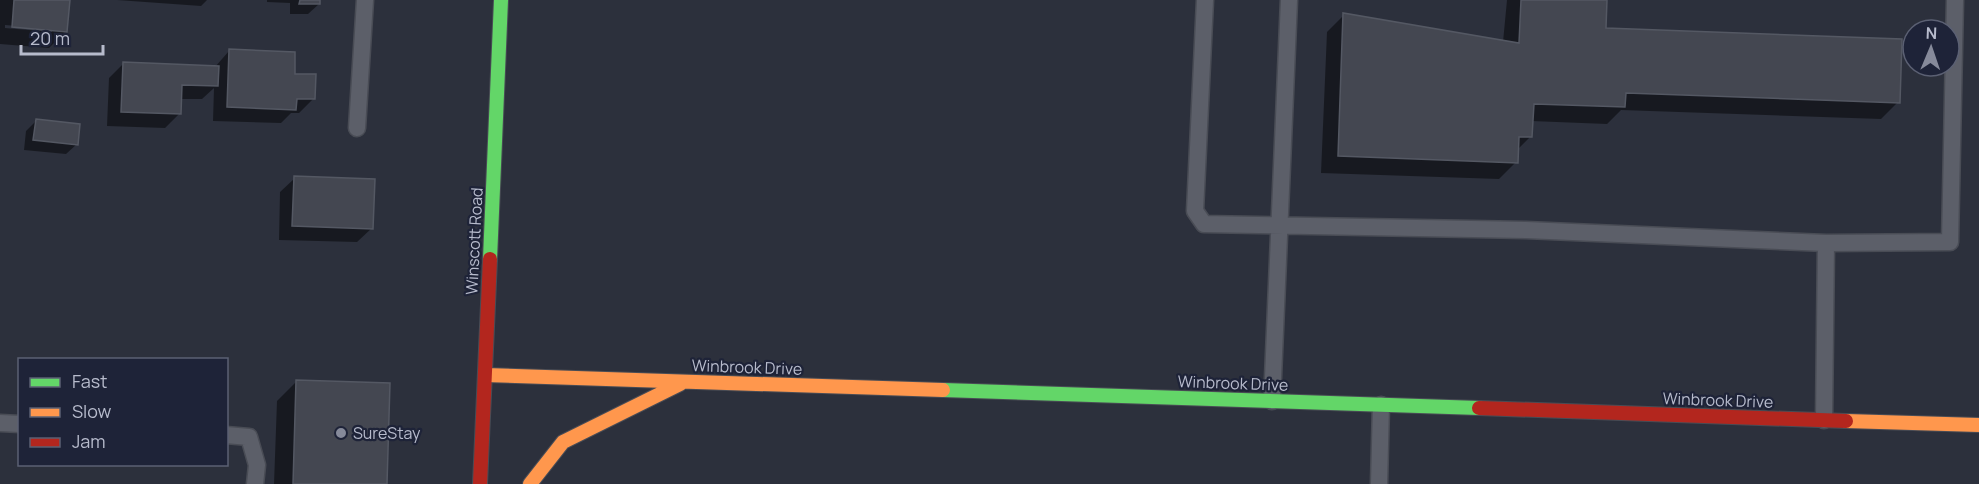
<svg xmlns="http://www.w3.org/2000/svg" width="1979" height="484" font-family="Manrope,sans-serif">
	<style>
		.shadow { fill: #0007; fill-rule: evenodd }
		.building { fill: #444751; stroke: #545863; stroke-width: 1.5 }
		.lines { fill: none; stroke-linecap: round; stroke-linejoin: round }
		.lane-casing { stroke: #494c55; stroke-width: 19 }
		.fast-casing { stroke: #494c55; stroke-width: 16 }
		.slow-casing { stroke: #494c55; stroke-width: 16 }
		.jam-casing { stroke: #494c55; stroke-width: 16 }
		.lane { stroke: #5c5f69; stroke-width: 16 }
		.fast { stroke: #63d668; stroke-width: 14 }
		.slow { stroke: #ff974d; stroke-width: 14 }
		.jam { stroke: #b3261e; stroke-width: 14 }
		.poi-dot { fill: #868a9a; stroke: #1e2338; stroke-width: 2 }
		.labels { text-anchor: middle; stroke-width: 4.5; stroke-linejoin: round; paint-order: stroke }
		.street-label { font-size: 16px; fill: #b7bbcc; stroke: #1e2338 }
		.poi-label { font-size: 16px; fill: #b7bbcc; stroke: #1e2338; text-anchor: start }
	</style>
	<rect width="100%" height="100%" fill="#2c303c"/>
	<path class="shadow" d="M0,0H68L66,31L49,48L0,44ZM5,25L52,29V32L5,28Z
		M117,0H207L201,6Z
		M267,0H319V4L308,14H290V3L267,2Z
		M1507,0H1606L1605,29L1898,102L1881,119L1621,110L1607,124L1531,121L1530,137L1517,150L1516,162L1499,179L1321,173L1327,32L1344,15L1503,42Z
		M229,51L293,75L313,99L299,113H291L281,123L213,121L214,88L202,99H180V113L165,128L107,126L109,78L123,64L215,67Z
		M36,121L77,144L66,154L24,150L26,131Z
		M295,178L372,228L357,242L279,240L280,192Z
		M297,381L385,484H274L277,401Z"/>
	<path class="building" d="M14,0H70L67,32L12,27Z
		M300,0H320V4H299Z
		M1521,0H1607L1606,28L1902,39L1900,103L1626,93L1625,107L1534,104L1532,137H1519L1518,163L1338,156L1343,13L1519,43Z
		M229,49L295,52V74H316L315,99H297L296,110L227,107Z
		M123,62L219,66L218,86L182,85L181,114L121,112Z
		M36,119L80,124L78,145L33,140Z
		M294,176L375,179L373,229L292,226Z
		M296,380L390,383L387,484H293Z"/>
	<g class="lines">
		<g class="lane-casing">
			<path id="lane" d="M1205,0L1195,211L1204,224L1526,230L1826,243L1824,420
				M357,128L365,0
				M1826,243L1950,242L1955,0
				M1272,401L1289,0
				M0,423L20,424
				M226,435L249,437L257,465L255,484
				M1379,484L1381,405"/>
		</g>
		<g class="fast-casing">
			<path id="fast" d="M490,259L501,0
				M943,390L1479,408"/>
		</g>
		<g class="slow-casing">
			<path id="slow" d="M485,375L943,390
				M1846,421L1979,425
				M530,484L563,442L680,384"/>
		</g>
		<g class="jam-casing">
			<path id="jam" d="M1479,408L1846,421
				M480,484L490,259"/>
		</g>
		<use href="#lane" class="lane"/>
		<use href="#fast" class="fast"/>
		<use href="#slow" class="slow"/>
		<use href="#jam" class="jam"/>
	</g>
	<circle class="poi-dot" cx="341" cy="433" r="6"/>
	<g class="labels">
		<g class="street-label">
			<text transform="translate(474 241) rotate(-87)" y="6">Winscott Road</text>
			<text transform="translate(747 367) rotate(2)" y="6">Winbrook Drive</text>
			<text transform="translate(1233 383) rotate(2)" y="6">Winbrook Drive</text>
			<text transform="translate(1718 400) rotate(2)" y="6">Winbrook Drive</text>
		</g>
		<g class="poi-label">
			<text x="353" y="439">SureStay</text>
		</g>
	</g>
	<rect x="18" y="358" width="210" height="108" fill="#1e2338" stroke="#5b6073" stroke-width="1.5"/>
	<rect x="30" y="378" width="30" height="9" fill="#63d668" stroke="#5b6073" stroke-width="1.5"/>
	<text x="72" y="388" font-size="18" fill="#b7bbcc">Fast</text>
	<rect x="30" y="408" width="30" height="9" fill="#ff974d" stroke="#5b6073" stroke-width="1.5"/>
	<text x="72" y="418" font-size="18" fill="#b7bbcc">Slow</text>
	<rect x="30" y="438" width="30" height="9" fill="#b3261e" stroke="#5b6073" stroke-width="1.5"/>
	<text x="72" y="448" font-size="18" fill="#b7bbcc">Jam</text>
	<g transform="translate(1931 48) rotate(2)"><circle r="28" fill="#1e2338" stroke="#5b6073" stroke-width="1.5"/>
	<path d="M0-4.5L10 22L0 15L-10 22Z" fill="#868a9a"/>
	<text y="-9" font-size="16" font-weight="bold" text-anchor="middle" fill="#b7bbcc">N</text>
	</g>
	<path d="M21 45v9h82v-9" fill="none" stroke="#b7bbcc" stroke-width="3"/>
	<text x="30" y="45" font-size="18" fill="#b7bbcc" stroke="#1e2338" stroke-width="4.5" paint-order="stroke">20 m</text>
</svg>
